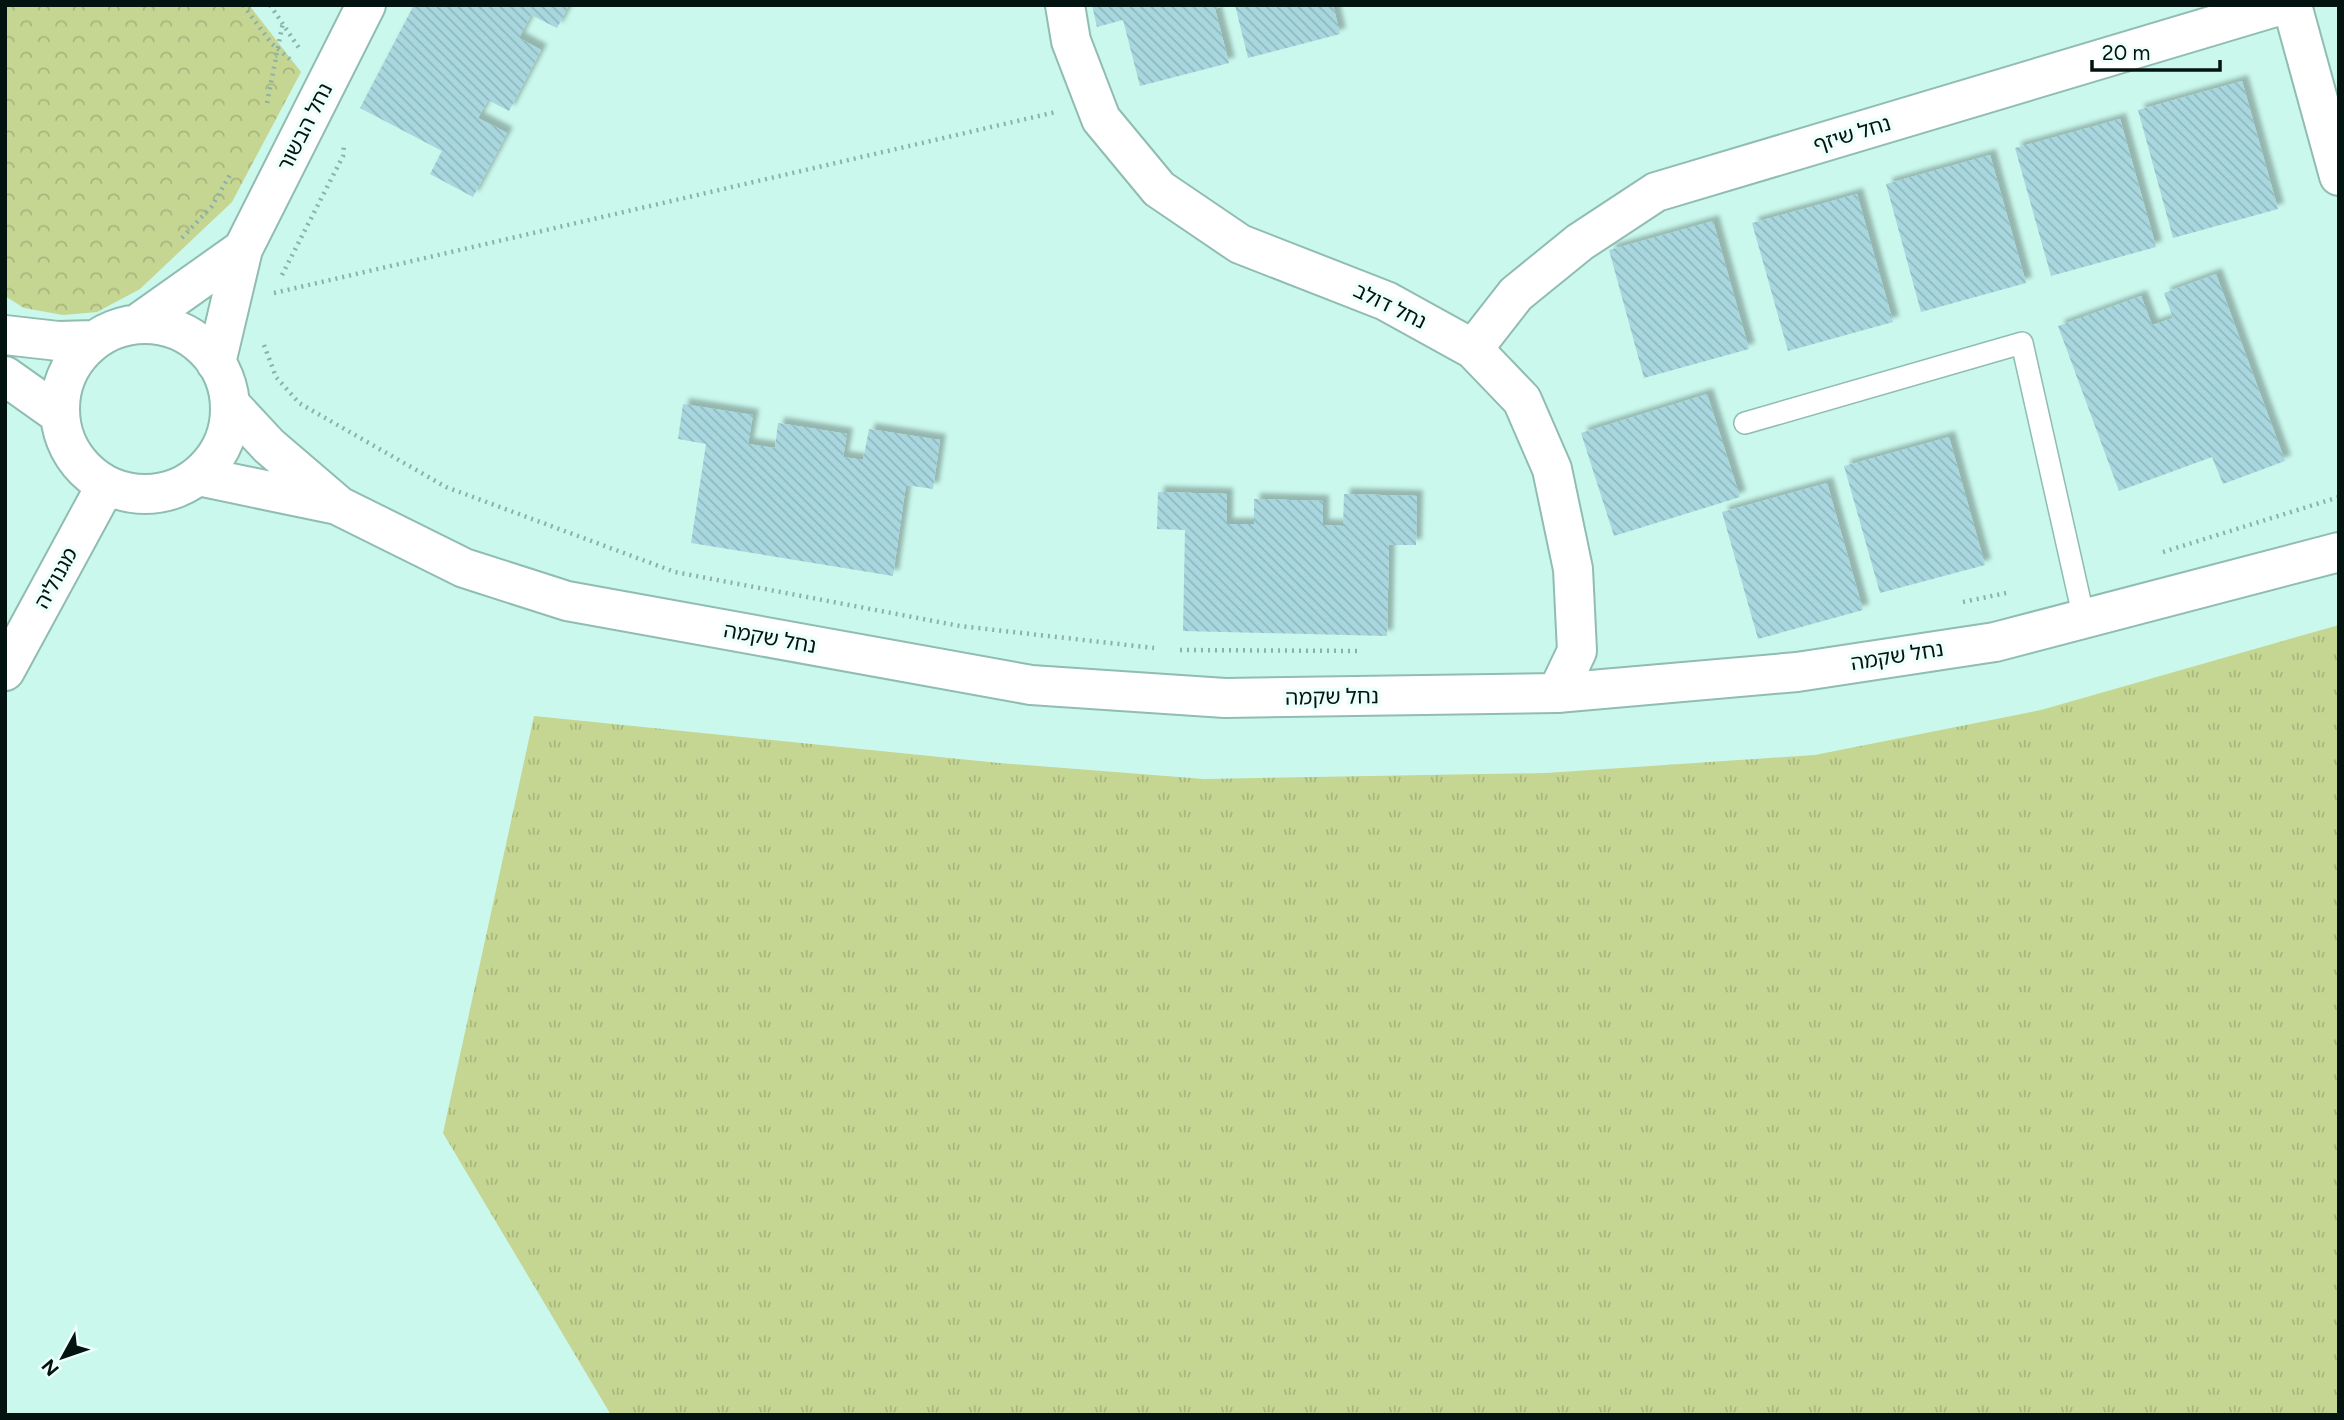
<svg xmlns="http://www.w3.org/2000/svg" width="2344" height="1420" font-family="Figtree,'Noto Sans Hebrew',sans-serif">
	<style>
		.grass { fill: url(#grass-tufts) }
		.park { fill: url(#park-crowns) }
		.building { fill: url(#building-back-hatch); filter: url(#shadow) }
		.lines { fill: none; stroke-linecap: round; stroke-linejoin: round }
		.lane-casing { stroke: #90bcb2; stroke-width: 24 }
		.street-casing { stroke: #90bcb2; stroke-width: 42 }
		.secondary-casing { stroke: #90bcb2; stroke-width: 42 }
		.path { stroke: #8cb1a8; stroke-width: 4.5; stroke-dasharray: 2 5; stroke-linecap: butt }
		.lane { stroke: #fff; stroke-width: 21 }
		.street { stroke: #fff; stroke-width: 38 }
		.secondary { stroke: #fff; stroke-width: 38 }
		.labels { text-anchor: middle; stroke-width: 7; stroke-linejoin: round; paint-order: stroke }
		.street-label { font-size: 21px; fill: #03130f; stroke: #edfffa }
	</style>
	<defs>
		<pattern id="grass-tufts" width="24" height="20" patternUnits="userSpaceOnUse" patternTransform="scale(1.75)"><rect width="24" height="20" fill="#c5d592"/><path d="M3 7l-1-3M5 7V3M7 7l1-3M15 17l-1-3M17 17v-4M19 17l1-3" fill="none" stroke="#a8b67d"/></pattern>
		<pattern id="park-crowns" width="20" height="18" patternUnits="userSpaceOnUse" patternTransform="scale(1.75)"><rect width="20" height="18" fill="#c5d592"/><path d="M2 6a3 3 0 1 1 6 0M12 15a3 3 0 1 1 6 0" fill="none" stroke="#a8b67d"/></pattern>
		<pattern id="building-back-hatch" width="6" height="6" patternUnits="userSpaceOnUse" patternTransform="scale(1.75)"><rect width="6" height="6" fill="#a9d7df"/><path d="M-1 5l2 2M0 0l6 6M5-1l2 2" fill="none" stroke="#90b8be"/></pattern>
		<filter id="shadow"><feDropShadow dx="6" dy="-6" stdDeviation="2" flood-color="#0004"/></filter>
	</defs>
	<rect width="100%" height="100%" fill="#caf8ed"/>
	<path class="grass" d="M2339,625V1415H611L443,1133L534,716L999,763L1204,779L1546,773L1815,755L2041,710Z"/>
	<path class="park" d="M5,5H249L301,72L232,202L140,289L97,312L63,315L24,308L5,296Z"/>
	<path class="building" d="M414,5H569L557,28L531,15L519,38L541,50L509,111L488,100L478,118L507,133L473,197L430,174L442,151L360,108Z
		M1092,5H1227L1215,9L1229,63L1140,86L1123,20L1097,27Z
		M1235,5H1333L1340,34L1248,58Z
		M2242,81L2278,209L2173,238L2138,110Z
		M2120,119L2156,247L2051,276L2015,148Z
		M1990,155L2026,283L1921,312L1886,184Z
		M1857,194L1893,322L1788,351L1752,223Z
		M1713,221L1749,349L1644,378L1609,250Z
		M2216,274L2285,461L2223,484L2212,457L2119,491L2058,326L2141,296L2152,325L2173,318L2164,293Z
		M1707,394L1740,497L1614,536L1581,433Z
		M683,404L753,415L748,444L775,448L778,423L847,434L843,457L863,460L869,429L940,440L933,489L906,485L893,576L691,543L706,444L678,439Z
		M1949,437L1985,565L1880,593L1844,466Z
		M1827,483L1863,610L1758,639L1722,512Z
		M1158,492L1227,494V524H1254V499L1323,501V525L1343,526L1344,494L1417,496L1416,545H1389L1387,636L1183,631L1185,530L1157,529Z"/>
	<g class="lines">
		<g class="lane-casing">
			<path id="lane" d="M1745,423L2022,343L2084,619"/>
		</g>
		<g class="street-casing">
			<path id="street" d="M1065,5L1071,41L1101,119L1159,189L1240,244L1386,301L1473,349L1522,400L1552,469L1573,569L1577,651L1557,693
				M2292,5L2339,176
				M1473,349L1516,294L1580,242L1656,192L2282,5"/>
		</g>
		<g class="secondary-casing">
			<path id="secondary" d="M140,322L243,249
				M60 409a85 85 0 1 1 170 0a85 85 0 1 1-170 0Z
				M5,335L58,341L95,340
				M216,363L243,249L366,5
				M5,376L60,415
				M230,404L269,446L339,506L464,568L567,601L1031,685L1225,698L1557,693L1797,672L1995,642L2339,552
				M198,476L337,505
				M5,671L106,485"/>
		</g>
		<path class="path" d="M243,5L272,44L292,61
			M270,5L299,48
			M267,103L283,22
			M182,238L212,206L231,173
			M282,275L343,156L344,145
			M274,293L1056,112
			M264,345L276,377L299,403L446,487L675,572L960,626L1154,648
			M2163,552L2339,497
			M1963,602L2006,593
			M1180,650L1360,651"/>
		<use href="#lane" class="lane"/>
		<use href="#street" class="street"/>
		<use href="#secondary" class="secondary"/>
	</g>
	<g class="labels">
		<g class="street-label">
			<text transform="translate(305 127) rotate(-63)" y="7">נחל הבשור</text>
			<text transform="translate(1852 134) rotate(-17)" y="7">נחל שיזף</text>
			<text transform="translate(1390 306) rotate(26)" y="7">נחל דולב</text>
			<text transform="translate(56 578) rotate(-61)" y="7">מגנוליה</text>
			<text transform="translate(770 638) rotate(10)" y="7">נחל שקמה</text>
			<text transform="translate(1897 656) rotate(-9)" y="7">נחל שקמה</text>
			<text transform="translate(1332 697) rotate(-1)" y="7">נחל שקמה</text>
		</g>
	</g>
	<rect width="2344" height="1420" fill="none" stroke="#03130f" stroke-width="14"/>
	<g transform="translate(63 1357) rotate(230)" stroke="#edfffa" stroke-width="5" paint-order="stroke">
	<path d="M0-5L12 26L0 18L-12 26Z" fill="#03130f"/>
	<text y="-10" font-size="19" font-weight="bold" text-anchor="middle" fill="#03130f">N</text>
	</g>
	<path d="M2092 60v10h128v-10" fill="none" stroke="#03130f" stroke-width="3.5"/>
	<text x="2102" y="60" font-size="21" fill="#03130f" stroke="#edfffa" stroke-width="5" paint-order="stroke">20 m</text>
</svg>
